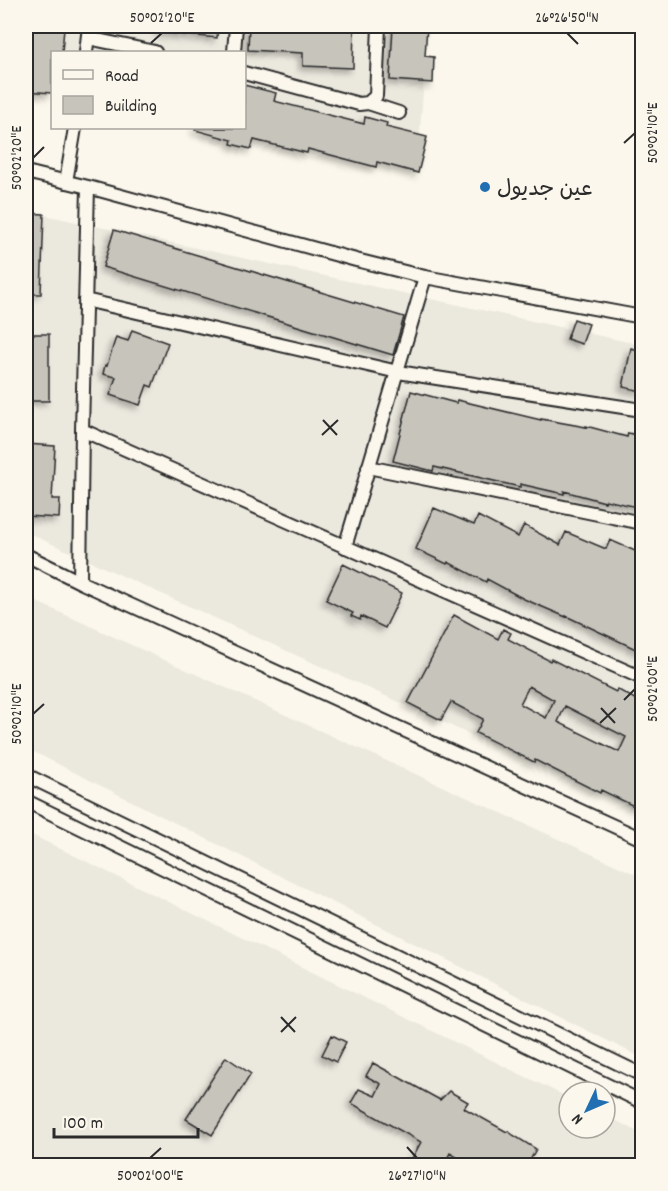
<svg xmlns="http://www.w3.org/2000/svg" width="668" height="1191" font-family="Dekko,'Playpen Sans Arabic',sans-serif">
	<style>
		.built { fill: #ebe8de }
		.building { fill: #c7c4bc; stroke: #2b2b2b; stroke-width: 1.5; fill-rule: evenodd; filter: url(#shadow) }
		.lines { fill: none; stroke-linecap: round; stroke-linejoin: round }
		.minor-casing { stroke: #2b2b2b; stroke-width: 16 }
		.minor { stroke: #fbf7ec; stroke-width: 12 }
		.ticks { fill: none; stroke: #2b2b2b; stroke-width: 2 }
		.poi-dot { fill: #1f6fb2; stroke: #fbf7ec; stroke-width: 2 }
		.labels { text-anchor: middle; stroke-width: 5; stroke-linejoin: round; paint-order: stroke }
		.poi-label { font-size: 22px; fill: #2b2b2b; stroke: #fbf7ec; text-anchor: start }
		.neatline { fill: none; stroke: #2b2b2b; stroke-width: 2 }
		.ticks-label { font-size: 15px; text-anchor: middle; fill: #2b2b2b }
	</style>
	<defs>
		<filter id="shadow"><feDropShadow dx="-4" dy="4" stdDeviation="3" flood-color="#0004"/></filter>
	</defs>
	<rect width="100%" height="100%" fill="#fbf7ec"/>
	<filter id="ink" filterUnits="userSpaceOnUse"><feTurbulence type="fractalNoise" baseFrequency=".0167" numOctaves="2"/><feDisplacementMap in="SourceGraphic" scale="12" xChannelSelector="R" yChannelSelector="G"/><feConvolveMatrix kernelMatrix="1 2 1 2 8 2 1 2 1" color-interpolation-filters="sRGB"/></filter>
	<g filter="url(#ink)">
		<path class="built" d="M26,26H428L418,157L245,114L244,52H52V67L26,60Z
			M26,211L642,345V813L26,532Z
			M26,597L642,877V1058L26,748Z
			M26,832L569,1098V1128H605V1115L642,1134V1165H26Z"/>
		<path class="building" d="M26,26L64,28L62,52H52V93L26,91Z
			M160,26H218L217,38L159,32Z
			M249,26H354L353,68L303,66V53L248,50Z
			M393,26H427L425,56L434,57L433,83L390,80Z
			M244,85L276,93L274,101L364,124L365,117L387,123L386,127L427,137L418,173L377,162L376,167L308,149L307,153L254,140L251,149L231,144L232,140L195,130V128H244Z
			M26,213L44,214L41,294H26Z
			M114,230L404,317L393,355L103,267Z
			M574,319L589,324L582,344L567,339Z
			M132,330L168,343L152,387L147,385L140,405L110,395L116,377L103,374L105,365L107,366L116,337L128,341Z
			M26,334H49V401H26Z
			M631,348L642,351V391L623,387Z
			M411,391L456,403L457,400L541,420V419L586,427V426L627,437L628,433L642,436V508L606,500L605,502L564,491V494L520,484V487L434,467L433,471L393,461Z
			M26,444L55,446L52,499H60L59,518L26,516Z
			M434,508L474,525L478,516L518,537L524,525L560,545L566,532L606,549L610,540L642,554V652L566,616V617L524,599L487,579L486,582L448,562L447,564L416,549Z
			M343,564L402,593L385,628L361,616L360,620L351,616L353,613L326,600Z
			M454,615L498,639L503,629L511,633L508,639L550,661L551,659L616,692L617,689L642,703V799L638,808L601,790L600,793L535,760L534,762L476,733L483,719L451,702L441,720L408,703ZM529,686L554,700L546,718L520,704ZM565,706L626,737L619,752L558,722Z
			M332,1035L346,1042L336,1062L322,1055Z
			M226,1057L251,1074L212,1135L186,1119Z
			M373,1063L440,1100L449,1091L468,1102L464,1108L507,1132L508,1131L513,1135L536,1149L527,1166H472L450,1153L443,1166H408L421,1142L351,1103L359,1089L375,1096L381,1084L366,1076Z"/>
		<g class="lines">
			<g class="minor-casing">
				<path id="minor" d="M88,38L155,52
					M86,52L89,26
					M234,52L236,26
					M244,73L359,104L368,103L376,96L379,26
					M368,103L399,113
					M26,172L88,187L356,260L425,277L642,317
					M66,182L75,128
					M85,300L398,372L642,410
					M82,430L642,678
					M368,467L642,523
					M345,547C371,457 399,367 425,277
					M26,555L80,582L642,839
					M80,582L82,430L88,187
					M26,775L642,1075
					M26,801L642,1102"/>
			</g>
			<use href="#minor" class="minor"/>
		</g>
	</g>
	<path class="ticks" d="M567,33L578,44M151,43L162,33M624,143L635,133M33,158L44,147M323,420L337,435M322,435L338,420M624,700L635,689M601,708L615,723M33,714L44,704M600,723L616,708M281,1017L295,1032M281,1032L296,1017M407,1147L417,1158M150,1158L161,1148"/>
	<circle class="poi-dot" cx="485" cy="187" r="6"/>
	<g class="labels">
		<g class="poi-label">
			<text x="497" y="195">عين جديول</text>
		</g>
	</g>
	<rect width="668" height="1191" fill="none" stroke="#fbf7ec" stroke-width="66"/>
	<rect x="51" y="51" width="195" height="78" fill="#fbf7ec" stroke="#a8a59f" stroke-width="1.5"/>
	<rect x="63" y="70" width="30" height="9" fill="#fbf7ec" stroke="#a8a59f" stroke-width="1.5"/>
	<text x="105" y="81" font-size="18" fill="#2b2b2b">Road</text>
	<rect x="63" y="96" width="30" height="18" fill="#c7c4bc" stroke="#a8a59f" stroke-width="1.5"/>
	<text x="105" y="111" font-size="18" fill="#2b2b2b">Building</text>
	<g transform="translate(587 1110) rotate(226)"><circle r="28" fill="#fbf7ec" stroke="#a8a59f" stroke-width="1.5"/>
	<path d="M0-4.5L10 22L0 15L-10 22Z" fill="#1f6fb2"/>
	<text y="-9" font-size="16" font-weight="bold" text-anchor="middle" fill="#2b2b2b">N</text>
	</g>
	<path d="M54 1128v9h144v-9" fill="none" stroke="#2b2b2b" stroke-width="3"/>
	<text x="63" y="1128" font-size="18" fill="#2b2b2b" stroke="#fbf7ec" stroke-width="4.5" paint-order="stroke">100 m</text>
	<rect x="33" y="33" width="602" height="1125" class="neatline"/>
	<g class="ticks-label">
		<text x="162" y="22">50°02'20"E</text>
		<text x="567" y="22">26°26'50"N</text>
		<text transform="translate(652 133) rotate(-90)" y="5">50°02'10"E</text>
		<text transform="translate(16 158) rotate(-90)" y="5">50°02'20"E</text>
		<text transform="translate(652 689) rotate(-90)" y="5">50°02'00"E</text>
		<text transform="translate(16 714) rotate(-90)" y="5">50°02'10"E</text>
		<text x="150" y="1180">50°02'00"E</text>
		<text x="417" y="1180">26°27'10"N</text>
	</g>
</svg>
